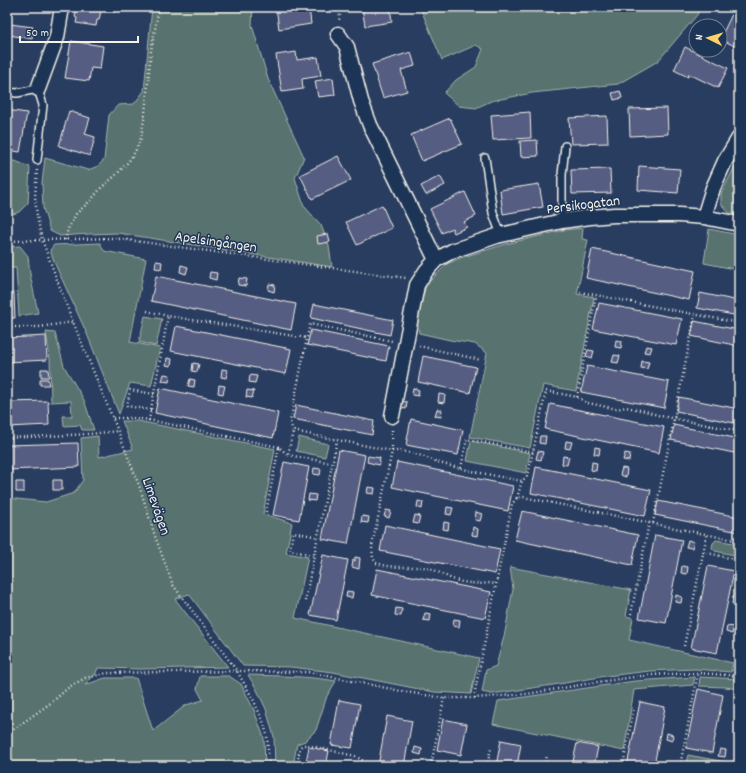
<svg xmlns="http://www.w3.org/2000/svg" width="746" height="773" font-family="Dekko,sans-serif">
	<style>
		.green { fill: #58726f; stroke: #a6b2ac }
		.building { fill: #565d83; stroke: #f4f1e8 }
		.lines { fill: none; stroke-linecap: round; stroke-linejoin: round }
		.service-casing { stroke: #f4f1e8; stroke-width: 10 }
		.minor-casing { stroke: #f4f1e8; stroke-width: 17 }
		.path { stroke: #f4f1e8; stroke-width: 2.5; stroke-dasharray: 1 3; stroke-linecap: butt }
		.service { stroke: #1d3557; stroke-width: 7 }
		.minor { stroke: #1d3557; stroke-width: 14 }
		.labels { text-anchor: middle; stroke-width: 3; stroke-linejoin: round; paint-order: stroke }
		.street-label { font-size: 15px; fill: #f4f1e8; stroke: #1d3557 }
	</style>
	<rect width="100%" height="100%" fill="#283d60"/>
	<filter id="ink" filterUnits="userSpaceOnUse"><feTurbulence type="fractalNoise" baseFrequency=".025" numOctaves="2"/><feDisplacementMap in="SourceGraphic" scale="8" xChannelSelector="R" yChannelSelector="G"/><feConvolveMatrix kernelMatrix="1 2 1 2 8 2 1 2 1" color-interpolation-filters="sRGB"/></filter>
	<g filter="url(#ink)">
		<path class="green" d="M152,7H253L252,25L268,79L304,157L295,178L304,206L321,225L329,246L332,267L118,233L89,234L60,236L50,231L43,208L42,183L45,158L88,170L98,166L104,160L109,115L118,105L134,104L144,91Z
			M420,7H701L697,15L658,61L618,84L532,93L491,101L476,108L459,106L444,93L456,80L476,67L483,49L476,45L442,60Z
			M739,158V215L729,213L721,204V194Z
			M7,161H15L30,167L28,203L19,212L7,216Z
			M583,228L582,239L588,240L577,294L594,297L576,391L543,385L530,448L470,437L487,353L475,344L450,340L419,333L417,319L426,285L447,264L460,258L506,244L564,230Z
			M709,229L739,235V270L704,263V262Z
			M100,243L104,251L146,259L130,342L160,348L151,386L130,383L119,414L87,334L55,264L50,250L54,245Z
			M20,246L28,256L30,274L38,313L19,316L16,268H7V247Z
			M145,316L162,319L156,346L139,342Z
			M46,332L55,333L64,366L84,400L94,430H82L80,425L64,426L63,416H72L71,401L51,402L50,359Z
			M122,421H138L275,449L263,514L292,523L286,553L308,557L295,618L479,658L471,694L434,692L333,672L291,667L243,666L189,594L175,599L228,667L142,669L98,668L95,675L85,685L105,678H136L153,731L186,705L203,700L197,689L200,676H229L241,684L254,710L264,738L265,766H7V498L46,502L74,493L83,480L81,438L98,436L99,457L133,449Z
			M299,437L328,444L325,457L296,451Z
			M471,441L530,453L526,473L467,461Z
			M716,540L739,544V556L715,551L712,548L713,543Z
			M510,567L631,590L626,616L633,618L629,640L733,663L731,672L695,669L650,671L606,676L553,685L491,694L482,692L486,670L496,666L505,632L513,589Z
			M248,675C278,676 307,676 336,681L327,696L316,730L305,741L297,744L293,766H275L274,737L266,709L256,688Z
			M695,677L693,685L634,690L624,751L493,724L498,701L635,681Z
			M700,677L739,679V689L725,687L699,686Z
			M688,755L731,763V766H685Z"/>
		<path class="building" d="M77,7H115V12L101,10L99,20H97L96,26L76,23L77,18L75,17Z
			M276,7H309L311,24L279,29Z
			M362,7H390L392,22L365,26Z
			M735,8L739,10V48L720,39Z
			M10,24L33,27L32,39L9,35Z
			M7,36H10L7,58Z
			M71,41L103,46L100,69L91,68L89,81L65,78Z
			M685,47L728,68L718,88L689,74L688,77L674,70Z
			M296,52L297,60L318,57L321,76L302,79L303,89L282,92L276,55Z
			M411,52L415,66L401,70L407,91L383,98L372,64Z
			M739,60V73L734,70Z
			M333,78L335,95L318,97L315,81Z
			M620,91L622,98L614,100L612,93Z
			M667,108L668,134L630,136L629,109Z
			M7,110L27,113L20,152L7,150Z
			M69,111L90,118L85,134L95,137L90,156L59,146Z
			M530,112L531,138L493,140L491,115Z
			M607,116L608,143L571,144L569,118Z
			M450,118L462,144L422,161L411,135Z
			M537,140L538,156L521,157L520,141Z
			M338,156L351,180L312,199L300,175Z
			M639,166L680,169L678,193L638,190Z
			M610,169L611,193L572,194L571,170Z
			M440,176L445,185L426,195L421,186Z
			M539,184L543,207L503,214L500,190Z
			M465,192L476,216L464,222L467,227L454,233L452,228L442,233L430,209Z
			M382,205L392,228L357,245L346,222Z
			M328,234L330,242L318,244L317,236Z
			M592,249L695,271L689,300L586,278Z
			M156,261L162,262L161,269L155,268Z
			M181,265L188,267L186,274L180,272Z
			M210,272L217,273L216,280L209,278Z
			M156,276L296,304L291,330L151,301Z
			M239,278L247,279L246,286L238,285Z
			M269,284L275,285L274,292L268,290Z
			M14,293L15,318H7V294Z
			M700,293L739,301V316L697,308Z
			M599,303L682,319L676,345L593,329Z
			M314,304L393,320L390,335L311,318Z
			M694,321L739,330V346L691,336Z
			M176,326L291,349L286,374L171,351Z
			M311,330L389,346L386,361L307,345Z
			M46,336L47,360L7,362V338Z
			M616,340L622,341L621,348L615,347Z
			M646,346L652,347L650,353L644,352Z
			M588,350L594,351L592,358L586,356Z
			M614,355L620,356L618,363L612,362Z
			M423,356L476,367L470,393L418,382Z
			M167,358L172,359L171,366L166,365Z
			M642,361L649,362L647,369L641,368Z
			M193,363L199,364L197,372L192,371Z
			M587,366L669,382L664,408L581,392Z
			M41,369H48L49,377H41Z
			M222,369L228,370L226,378L221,377Z
			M164,374L170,375L169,382L162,381Z
			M250,375L257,376L255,383L249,382Z
			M40,379H48L49,385H40Z
			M190,379L195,380L194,387L188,386Z
			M219,385L225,386L223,394L218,393Z
			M160,388L278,413L273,438L155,413Z
			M413,388L419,390L418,396L412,395Z
			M247,390L254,391L252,398L246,397Z
			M439,394L445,395L444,403L438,402Z
			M679,397L739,409V424L676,411Z
			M48,401L49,425L7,427V402Z
			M402,401L407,402L406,409L401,408Z
			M550,404L664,427L659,453L545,429Z
			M296,405L374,421L372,435L293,419Z
			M437,409L442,410L441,417L435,416Z
			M411,419L463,430L458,455L406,445Z
			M674,425L739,439V454L671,440Z
			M540,436H546L545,444L539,443Z
			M566,441L572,442L570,449L565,448Z
			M78,443L79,467L7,470V445Z
			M595,447L600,448L599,455L594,454Z
			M339,450L365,455L348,544L322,539Z
			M538,451L543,452L541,460L536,459Z
			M625,453L630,454L629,461L623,460Z
			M368,456L380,458L379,465L367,462Z
			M563,456L569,457L567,465L562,464Z
			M284,462L309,467L299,520L273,515Z
			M397,462L513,486L508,511L392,487Z
			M592,462L597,463L596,471L591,470Z
			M536,467L651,490L645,516L531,493Z
			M314,468L321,469L320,475L313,474Z
			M622,468L627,469L626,477L620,475Z
			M53,480H62V490H53Z
			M16,482H24V492H16Z
			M368,487L375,488L374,494L367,493Z
			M309,494L316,495L315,501L308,500Z
			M418,501L423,502L422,509L417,507Z
			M658,501L739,517V532L655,515Z
			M447,507L453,508L451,515L446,514Z
			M386,510L391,511L389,518L384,516Z
			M522,511L638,535L632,565L515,540Z
			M476,512L482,514L480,521L475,520Z
			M415,515L420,516L418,524L413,523Z
			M362,516L369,517L368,523L361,522Z
			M444,522L449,523L448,530L443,529Z
			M385,525L500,549L495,574L380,551Z
			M473,527L478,529L477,536L472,535Z
			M655,535L682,540L666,623L639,618Z
			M688,540L694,542L692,548L686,547Z
			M323,555L348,560L336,620L310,615Z
			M355,557L360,558L359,569L352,567L353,560L355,561Z
			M682,566L688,567L687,574L681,573Z
			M708,566L734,571L717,653L691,648Z
			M377,569L491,592L485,618L372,595Z
			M347,591L353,592L352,598L346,597Z
			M676,595L682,597L681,603L675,602Z
			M733,597L739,598L738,605L732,604Z
			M396,608L402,609L401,616L395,615Z
			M425,613L431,614L430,621L423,620Z
			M454,619L460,620L459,627L453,626Z
			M727,626L734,627L732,634L726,632Z
			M698,689L723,695L712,753L686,748Z
			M339,700L360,704L352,748L331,745Z
			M640,702L665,707L654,766H627Z
			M387,716L412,721L404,766H378Z
			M443,719L467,724L461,755L437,750Z
			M667,733L673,735L672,741L666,739Z
			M501,740L521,744L517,766H496Z
			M577,743L598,747L594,766H572Z
			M309,747L329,751L326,766H305Z
			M415,747L422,749L421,755L414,753Z
			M720,749L726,750L725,757L718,756Z
			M661,762L668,763L667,766H660Z"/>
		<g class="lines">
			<g class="service-casing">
				<path id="service" d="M7,92L17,93L38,89L43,105L37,160
					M485,158L493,213L501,235
					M562,221V175L565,146"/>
			</g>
			<g class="minor-casing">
				<path id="minor" d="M338,34L347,47L361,101L370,125L436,260
					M38,89L57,37L62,7
					M704,217L713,188L725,161L739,138
					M392,416L417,285L426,271L436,260L452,251L497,236L562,221L590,217L614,215H679L704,217L739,224"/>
			</g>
			<path class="path" d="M338,7L340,14L339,21
				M37,170L35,197L37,216L42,240L73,322L118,431L140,488L155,536L173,585L237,671L253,699L263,721L267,735L269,766
				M65,240L68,229L76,214L91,200L102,187L115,176L129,161L135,152L141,138L145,113L151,51L159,7
				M7,241L113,238L406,278
				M580,292L739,323
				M147,311L168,316
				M7,327H39L73,322
				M419,346L481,360
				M577,397L596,295
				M151,410L127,406L130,390L154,394
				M113,418H133L149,420
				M392,430V451L372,546L373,558L376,563L387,566L400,567H423L432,569L452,579L462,582L479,584L490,583L495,584
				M293,431L290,422L307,338
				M7,438L89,434L118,431
				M279,447L149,420L168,316L307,338L310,324L392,341
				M288,455L332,463
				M461,468L467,439L533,452
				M517,498L522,481L527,476L529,470L546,391L577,397L588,403L617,409L626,407L645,411L661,416L739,431
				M266,512L279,447L288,455L293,431L392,451C411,450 426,458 443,464C469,471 496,476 522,481
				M653,523L695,315
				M703,552L739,560
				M313,555L290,550L293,532L318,537
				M305,601L337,440
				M631,614L649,523
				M684,646L707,534
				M733,675L739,637
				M475,698V691L512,504L517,498L523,497L739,541
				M7,734L52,702L69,687L85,678L107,673L237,671L308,672L406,692L444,698H475L527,694L598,682L649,675L698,673L739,676
				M297,766L300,747L303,745H307L355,756L362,760L365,766
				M431,766L444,698
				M487,766L491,748
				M545,766L547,755
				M623,766L634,707
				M680,766L698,673
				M735,766L739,748"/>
			<use href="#service" class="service"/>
			<use href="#minor" class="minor"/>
		</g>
	</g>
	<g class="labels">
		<g class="street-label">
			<text transform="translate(583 204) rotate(-7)" y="5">Persikogatan</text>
			<text transform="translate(216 241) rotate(8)" y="5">Apelsingången</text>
			<text transform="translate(157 506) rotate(71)" y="5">Limevägen</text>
		</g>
	</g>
	<rect width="746" height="773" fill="none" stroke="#1d3557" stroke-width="24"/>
	<rect x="12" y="12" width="722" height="749" fill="none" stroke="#f4f1e8" stroke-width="1.5" filter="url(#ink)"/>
	<g transform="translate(708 38) rotate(275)"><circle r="19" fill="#1d3557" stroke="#738091"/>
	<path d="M0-3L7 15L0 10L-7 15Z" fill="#ffd166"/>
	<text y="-6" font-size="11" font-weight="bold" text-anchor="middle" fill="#f4f1e8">N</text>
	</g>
	<path d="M20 36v6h118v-6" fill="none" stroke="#f4f1e8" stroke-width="2"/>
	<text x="26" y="36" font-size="12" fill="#f4f1e8" stroke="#1d3557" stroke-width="3" paint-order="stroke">50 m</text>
</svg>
